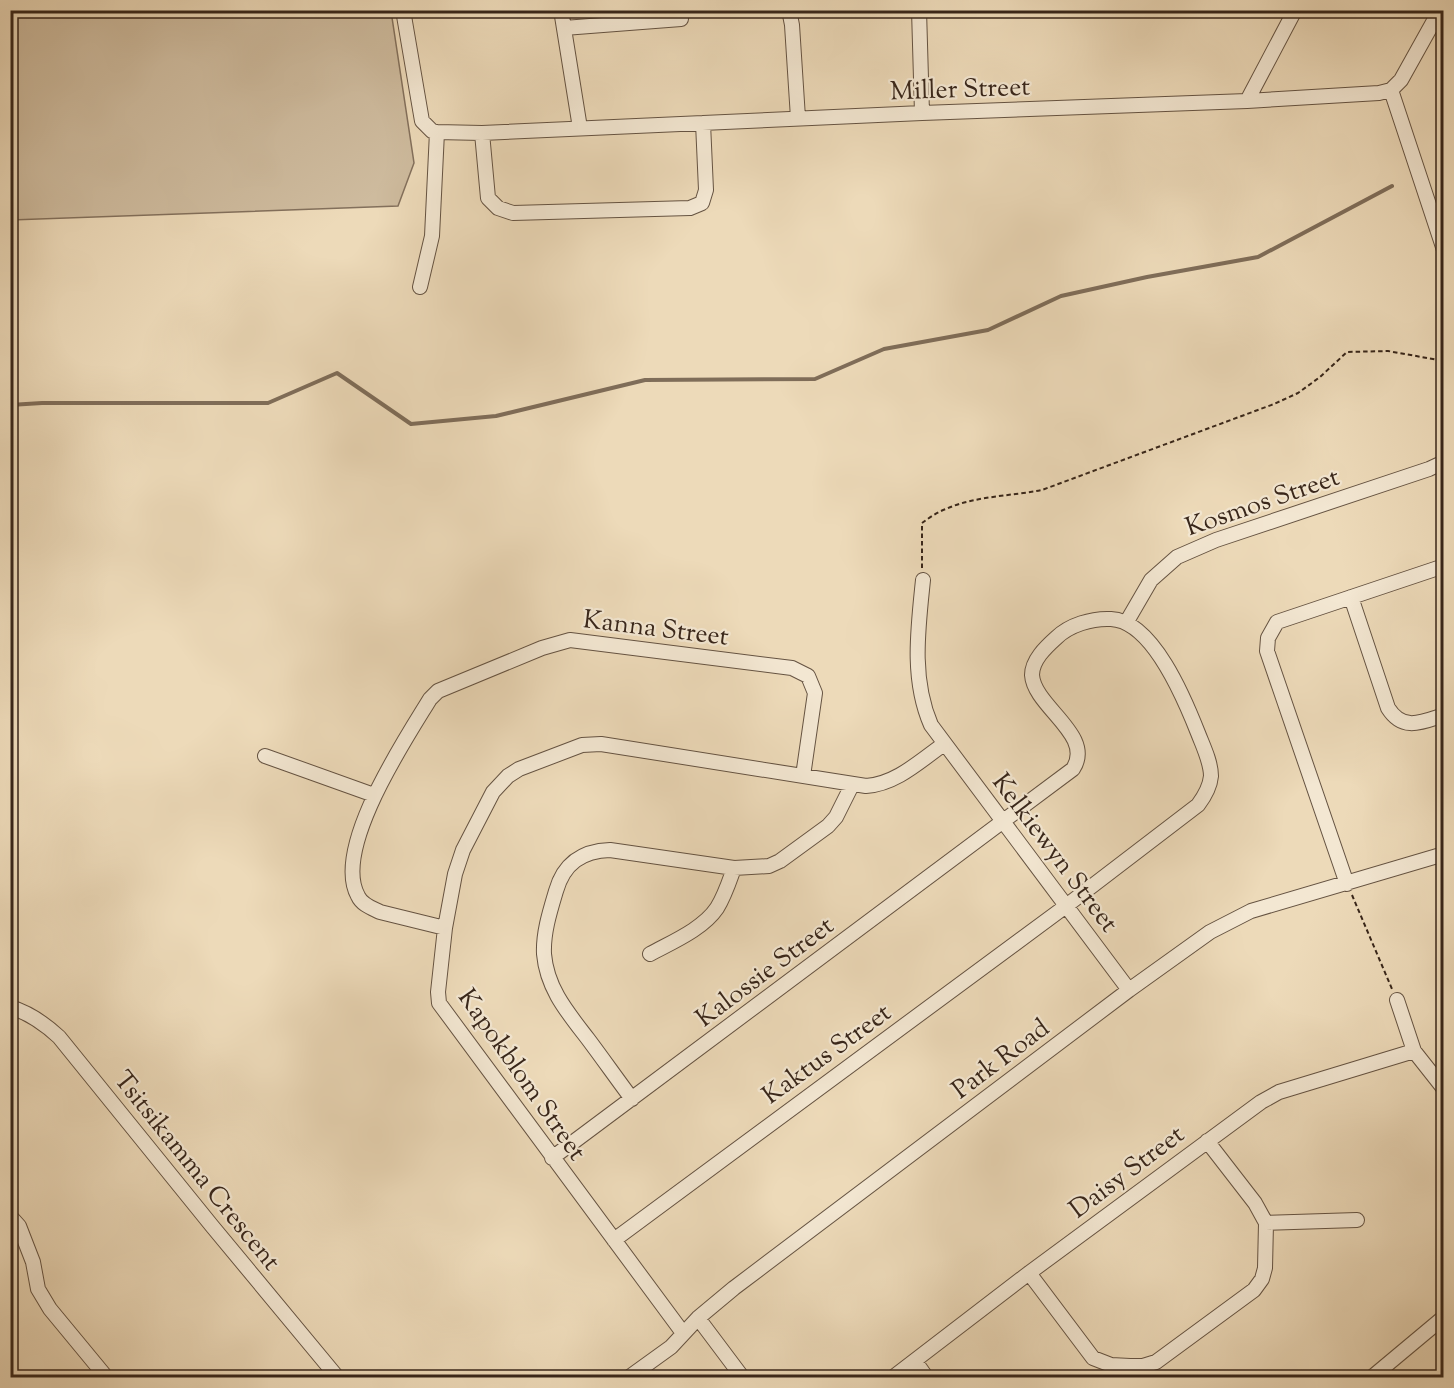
<svg xmlns="http://www.w3.org/2000/svg" width="1454" height="1388" font-family="'Sorts Mill Goudy',serif">
	<style>
		.green { fill: #cebb9e; stroke: #83705c; stroke-width: 1.5 }
		.lines { fill: none; stroke-linecap: round; stroke-linejoin: round }
		.stream { stroke: #7f6d59; stroke-width: 4 }
		.minor-casing { stroke: #655342; stroke-width: 16 }
		.path { stroke: #38261a; stroke-width: 2; stroke-dasharray: 4.5 3; stroke-linecap: butt }
		.minor { stroke: #f3e7d2; stroke-width: 14 }
		.labels { text-anchor: middle; stroke-width: 4.5; stroke-linejoin: round; paint-order: stroke }
		.street-label { font-size: 26px; fill: #38261a; stroke: #f3e7d2 }
	</style>
	<rect width="100%" height="100%" fill="#eddab9"/>
	<filter id="stains"><feTurbulence type="fractalNoise" baseFrequency=".00333" numOctaves="4"/><feColorMatrix values="0 0 0 0 .2 0 0 0 0 .09 0 0 0 0 .02 0 0 0 .5 -.17"/></filter>
	<radialGradient id="worn" r=".72"><stop offset=".6" stop-color="#630" stop-opacity="0"/><stop offset="1" stop-color="#630" stop-opacity=".3"/></radialGradient>
	<path class="green" d="M10,11H391L414,163L398,206L11,220Z"/>
	<g class="lines">
		<path class="stream" d="M10,405L42,403H268L337,373L411,424L496,416L645,380L815,379L884,349L988,330L1061,296L1147,277L1258,257L1392,186"/>
		<g class="minor-casing">
			<path id="minor" d="M403,10L422,121L432,131L437,132L482,133L922,113L1247,101L1379,93L1391,90L1401,80L1440,10
				M561,10L580,128
				M789,10L792,25L798,118
				M919,10L922,113
				M564,28L681,19
				M1391,90L1444,250
				M1247,101L1295,10
				M482,133L488,198L498,208L513,213L690,208L702,203L706,190L703,123
				M420,287L432,236L437,132
				M923,580C918,629 911,679 931,725L1129,990
				M1351,597L1388,708C1403,732 1422,722 1444,715
				M1126,623L1151,580L1177,557L1216,540L1429,469L1444,462
				M265,756L374,795
				M1347,884L1267,651L1268,638L1277,622L1444,566
				M445,928L380,912C372,908 362,905 358,896C332,849 405,740 430,699L438,691L542,648L570,640L792,668L808,676L815,693L803,776
				M650,954C672,942 703,929 717,908C725,895 729,882 734,868
				M1397,1000L1414,1051L1444,1089
				M10,1007C30,1013 45,1024 59,1037L212,1226L338,1378
				M632,1099C617,1079 603,1059 588,1039C568,1013 547,989 544,954C543,933 550,911 556,891C564,863 582,851 610,850L734,868L769,866L780,861L828,826L836,817L852,785
				M552,1158L1073,769C1095,735 1034,707 1032,675C1032,660 1046,647 1056,638C1069,625 1092,618 1111,619C1153,621 1185,700 1198,733C1203,746 1211,762 1211,776C1210,787 1204,797 1198,805L1066,906L614,1240
				M10,1216L19,1226L33,1262L38,1289L50,1309L107,1378
				M1266,1223L1357,1220
				M1029,1273L1093,1358L1111,1365L1130,1366H1143L1156,1362L1254,1290L1262,1279L1265,1268L1266,1223L1255,1203L1207,1141
				M698,1318L743,1378
				M683,1333L439,1003L438,992L445,928L455,874L463,850L493,792L508,776L519,769L582,745L601,744L866,786C896,784 920,761 944,744
				M915,1361L927,1378
				M628,1378L671,1347L698,1318L734,1288L1129,990L1210,932L1251,911L1444,854
				M892,1378L1029,1273L1261,1102L1279,1092L1414,1051
				M1371,1378L1444,1317"/>
		</g>
		<path class="path" d="M922,568V523C929,518 937,512 946,509C974,496 1012,496 1042,490L1274,404L1298,393L1320,377L1347,352L1388,351L1444,361
			M1352,895L1392,989"/>
		<use href="#minor" class="minor"/>
	</g>
	<g class="labels">
		<g class="street-label">
			<text transform="translate(960 88) rotate(-2)" y="9">Miller Street</text>
			<text transform="translate(1262 501) rotate(-19)" y="9">Kosmos Street</text>
			<text transform="translate(656 627) rotate(7)" y="9">Kanna Street</text>
			<text transform="translate(1056 852) rotate(53)" y="9">Kelkiewyn Street</text>
			<text transform="translate(764 971) rotate(-37)" y="9">Kalossie Street</text>
			<text transform="translate(826 1053) rotate(-36)" y="9">Kaktus Street</text>
			<text transform="translate(1000 1058) rotate(-37)" y="9">Park Road</text>
			<text transform="translate(523 1074) rotate(55)" y="9">Kapokblom Street</text>
			<text transform="translate(198 1170) rotate(51)" y="9">Tsitsikamma Crescent</text>
			<text transform="translate(1126 1171) rotate(-37)" y="9">Daisy Street</text>
		</g>
	</g>
	<rect width="1454" height="1388" fill="none" stroke="#eddab9" stroke-width="36"/>
	<rect x="12" y="12" width="1430" height="1364" fill="none" stroke="#38261a" stroke-width="3"/>
	<rect x="18" y="18" width="1418" height="1352" fill="none" stroke="#38261a" stroke-width="1.5"/>
	<rect width="100%" height="100%" filter="url(#stains)"/>
	<rect width="100%" height="100%" fill="url(#worn)"/>
</svg>
